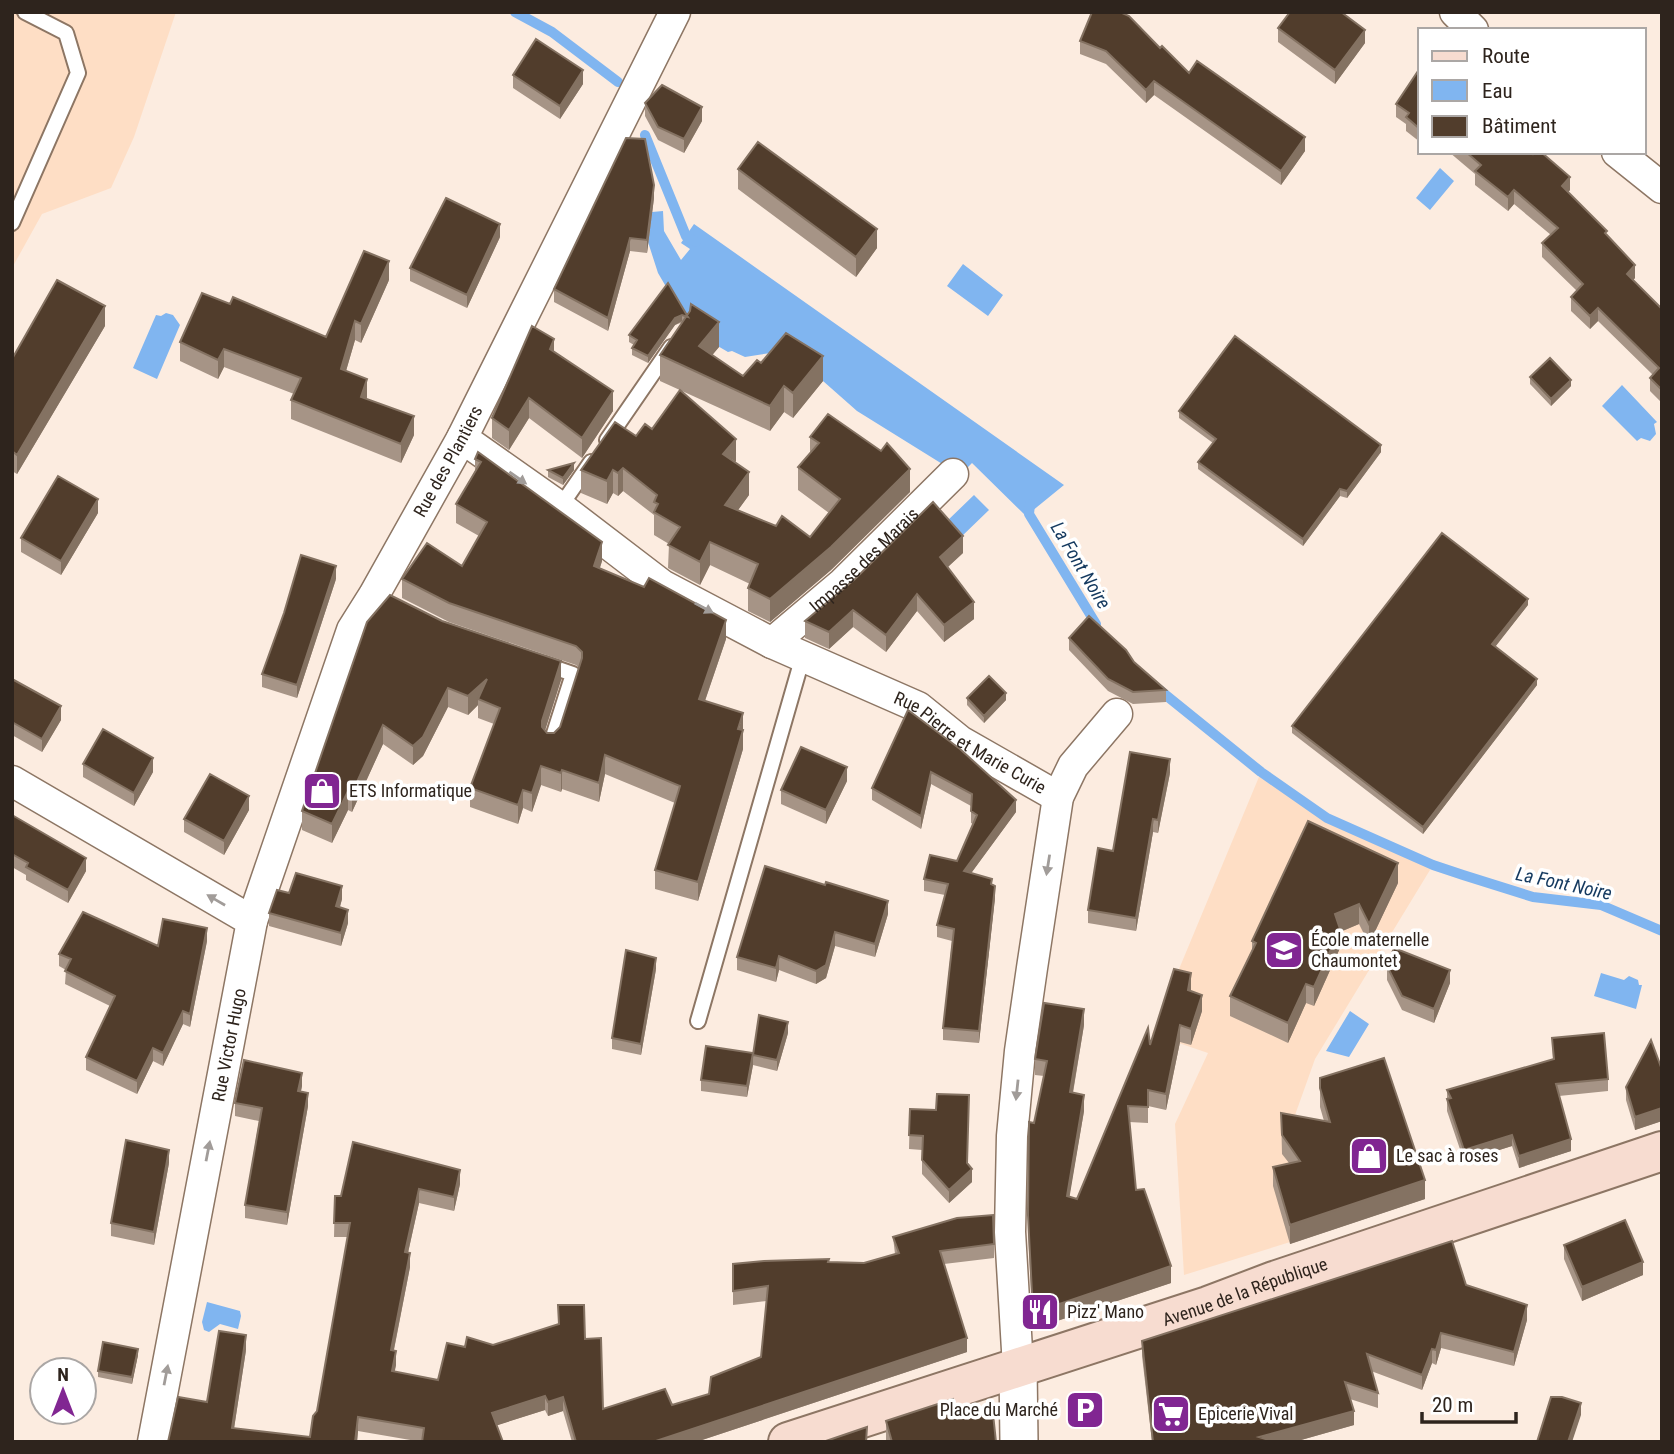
<svg xmlns="http://www.w3.org/2000/svg" width="1674" height="1454" font-family="'Roboto Condensed',sans-serif">
	<style>
		.built { fill: #fedec5 }
		.water { fill: #80b5f0 }
		.lines { fill: none; stroke-linecap: round; stroke-linejoin: round }
		.stream { stroke: #80b5f0; stroke-width: 10 }
		.service-casing { stroke: #8d7664; stroke-width: 18 }
		.minor-casing { stroke: #8d7664; stroke-width: 33 }
		.tertiary-casing { stroke: #8d7664; stroke-width: 40 }
		.secondary-casing { stroke: #8d7664; stroke-width: 42 }
		.service { stroke: #fff; stroke-width: 14 }
		.minor { stroke: #fff; stroke-width: 30 }
		.tertiary { stroke: #fff; stroke-width: 37 }
		.secondary { stroke: #f7dcd0; stroke-width: 38 }
		.wall { fill: #a69486 }
		.shaded-wall { fill: #847262 }
		.building { fill: #513d2c; stroke: #847262; stroke-width: 2 }
		.oneway { fill: #a19c99 }
		.labels { text-anchor: middle; stroke-width: 7; stroke-linejoin: round; paint-order: stroke }
		.street-label { font-size: 18px; fill: #2e241d; stroke: #fff }
		.poi-label { font-size: 18px; fill: #2e241d; stroke: #fff; text-anchor: start }
		.water-label { font-size: 19px; font-style: italic; fill: #14395f; stroke: #fff }
	</style>
	<rect width="100%" height="100%" fill="#fcece0"/>
	<path class="built" d="M12,12H176L134,137L111,188L42,214L12,268Z
		M1261,772L1327,818L1433,865L1315,1059L1289,1132L1345,1225L1184,1275L1175,1124L1208,1053L1152,1034Z"/>
	<path class="water" d="M1440,168L1454,181L1430,210L1416,198Z
		M663,211L664,231L681,260L690,249L681,243L694,224L1064,485L1026,516L972,463L960,475L857,411L823,381L777,352L745,357L732,351L728,352L692,331L658,273L648,242L652,212Z
		M963,264L1003,295L988,316L947,286Z
		M166,313L173,315L180,325L157,379L133,368L156,315L161,316Z
		M1622,385L1657,422L1654,424L1656,434L1650,441L1641,438L1637,441L1602,406Z
		M974,495L989,510L960,538L945,523Z
		M1601,973L1624,980L1629,976L1638,980L1639,985H1642L1636,1009L1594,996Z
		M1350,1011L1369,1024L1349,1057L1326,1051Z
		M207,1302L240,1311L241,1316L238,1329L220,1324L209,1332L204,1330L202,1322Z"/>
	<g class="lines">
		<path class="stream" d="M515,12L552,32L618,82
			M645,135L686,236L696,242
			M1030,504L1029,514L1096,624
			M1157,688L1261,772L1327,818L1433,865L1463,875L1533,897L1601,905L1662,931"/>
		<g class="service-casing">
			<path id="service" d="M12,223L78,73L66,33L25,12
				M607,440L671,347
				M560,507L591,462
				M544,664L573,674L551,743
				M698,1021L803,656"/>
		</g>
		<g class="minor-casing">
			<g id="minor">
				<path d="M1455,12L1473,30"/>
				<path d="M1617,152L1662,188"/>
				<path id="s1" d="M462,438L560,507L662,585L772,643L918,707L960,741L1058,797"/>
				<path id="s2" d="M772,643L843,583L953,474"/>
				<path d="M12,781L252,921L153,1442"/>
				<path id="s3" d="M252,921L352,630L374,595L462,438L675,12"/>
				<path d="M1018,1367L1010,1232L1012,1136L1020,1051L1032,968L1058,797L1073,766L1117,714"/>
			</g>
		</g>
		<g class="tertiary-casing">
			<path id="tertiary" d="M1018,1367L1019,1442"/>
		</g>
		<g class="secondary-casing">
			<g id="secondary">
				<path id="s4" d="M788,1442L1208,1306L1274,1281L1662,1151"/>
			</g>
		</g>
		<use href="#service" class="service"/>
		<use href="#minor" class="minor"/>
		<use href="#tertiary" class="tertiary"/>
		<use href="#secondary" class="secondary"/>
	</g>
	<path class="wall" d="M1278,28L1365,43L1335,84L1278,42Z
		M1080,41L1160,48L1189,73L1305,151L1281,185L1154,95L1146,103L1106,64L1080,54Z
		M1420,68V142L1406,131V124L1396,117V104Z
		M513,75L583,84L560,119L513,88Z
		M645,103L702,121L684,153L658,140L645,116Z
		M1449,152H1531L1570,190L1568,192L1607,235L1635,278L1633,280L1662,309V403L1650,391V378L1653,375L1598,321L1590,329L1571,311V297L1577,291L1542,257V243L1551,235L1514,204L1508,211L1475,185V174Z
		M738,169L877,248L856,277L738,189Z
		M654,198L647,253L630,251L608,331L554,302V289Z
		M500,237L467,308L410,281V268Z
		M389,280L361,343L355,340L346,371L367,397V399L414,435L401,463L291,419V400L294,394L224,367L218,379L180,361V342L230,304L326,337Z
		M668,283L687,316L719,347L712,355L743,376L761,363L823,381L793,418L784,412L770,431L660,381V355L683,322L675,325L648,363L632,355V348L634,345L629,342V335Z
		M105,326L17,474L12,471V359Z
		M554,352L613,411L582,458L529,418L509,450L492,438V418Z
		M1530,377L1571,386L1551,406L1530,384Z
		M1179,411L1381,452L1347,498L1340,496L1303,546L1198,469V462L1213,443L1179,418Z
		M652,429L736,463L749,495L738,510L776,526L810,537L829,513L798,490V467L810,454V437L910,492L831,570L770,622L748,611V588L750,584L710,565L700,585L668,568L669,544L654,535V515L623,491L618,496L613,493L607,504L581,493V470L636,436Z
		M478,452L602,561L600,568L726,639L705,701L743,749L698,901L655,889V870L675,803L605,774L599,802L562,789L561,792L541,785L532,812L523,808L518,824L470,807V788L494,724L478,718V705L468,715L448,707L423,756L413,765L383,744L352,812L348,810L332,843L302,830V811L367,622L561,680L545,730L547,733H554L560,727L579,668L576,665L449,622L402,598V579L462,566L479,536L456,523V504L475,471V459Z
		M548,470H574L563,485L548,477Z
		M98,513L61,575L21,552V538Z
		M963,553L948,567L974,619L944,642L917,611L886,652L853,627L829,649L805,638V621L855,579Z
		M336,579L297,698L262,687V674Z
		M1528,605L1495,646L1537,685L1423,834L1292,733V726Z
		M1069,638L1134,662L1166,690V702L1133,704L1108,691L1069,650Z
		M12,679L61,720L42,752L12,735Z
		M967,698L1006,700L984,723L967,705Z
		M908,710L1016,812L971,873L992,885L995,898L979,1043L943,1040V1028L952,941L937,937V925L945,895L924,891V879L957,861L973,824L971,823V806L931,784L921,829L872,800V788Z
		M83,764L153,772L134,806L83,777Z
		M1170,773L1158,833L1153,832L1136,931L1088,923V910L1113,851Z
		M847,781L826,824L781,804V790Z
		M249,810L224,855L184,832V819Z
		M12,815L86,871L68,903L26,880V875L12,867Z
		M1398,883L1369,944L1359,924L1340,932V948L1314,1006L1306,1003L1288,1043L1230,1016V996L1252,950V941Z
		M289,893L342,899L340,907L348,923L341,946L269,926V913Z
		M888,914L875,957L835,946L826,978L816,984L779,970L776,982L737,970V957Z
		M207,941L190,1027L183,1024L163,1066L153,1061L137,1094L86,1070V1057L110,1006L65,984L66,970L59,966V954L158,946Z
		M1387,966L1450,983L1434,1023L1402,1010L1387,980Z
		M656,969L641,1055L612,1049V1038Z
		M1191,991L1202,1011L1191,1045L1180,1042L1166,1110L1148,1106V1123L1129,1122L1136,1190L1171,1283L1033,1329L1028,1232L1029,1122L1034,1123L1044,1076L1035,1075V1059L1084,1025L1073,1093L1084,1111L1069,1197L1077,1199L1150,1045Z
		M788,1033L777,1071L753,1065L747,1097L701,1091V1080L753,1053Z
		M1552,1038L1608,1079V1091L1559,1096L1571,1151L1519,1168L1512,1146L1464,1161L1447,1111V1090L1553,1060Z
		M1662,1067V1121L1635,1130L1626,1100V1087Z
		M1320,1078L1425,1199L1290,1244L1273,1186V1167L1289,1163L1282,1154L1281,1113L1324,1121L1320,1107Z
		M302,1086L301,1091L308,1106L287,1225L245,1218V1205L259,1121L235,1116V1103Z
		M910,1109L967,1163L972,1182L949,1203L922,1174V1150L909,1149Z
		M169,1163L154,1245L111,1236V1223Z
		M460,1184L454,1211L419,1203L408,1253L410,1267L394,1350L396,1365L394,1372L438,1380L465,1347L585,1339L603,1409L672,1405L709,1394L761,1357L767,1301L733,1305V1264L829,1262L864,1263L895,1254L893,1237L994,1244V1258L944,1264L967,1352L696,1442H572L563,1411L548,1416L545,1410L497,1425L422,1442L358,1431L357,1442H168L207,1402L246,1350L234,1428L310,1437L317,1411L348,1237H334L335,1196Z
		M1564,1245L1643,1275L1582,1301L1564,1259Z
		M1466,1285L1527,1320L1514,1366L1441,1348L1436,1365L1432,1363L1422,1390L1371,1371L1378,1393V1408L1350,1399L1354,1425L1294,1442H1152L1142,1356V1341Z
		M138,1355L132,1384L98,1377V1371Z
		M955,1412L996,1442H886V1421Z"/>
	<path class="shaded-wall" d="M1365,30V43L1335,84V70Z
		M13,35V61L12,63V38Z
		M583,70V84L560,119V106Z
		M1154,81V95L1146,103V90Z
		M702,107V121L684,153V139Z
		M1305,137V151L1281,185V171Z
		M1570,177V190L1562,199V186Z
		M654,185V198L647,253V240Z
		M1514,190V204L1508,211V197Z
		M500,224V237L467,308V295Z
		M877,229V248L856,277V257Z
		M630,238V251L608,331V318Z
		M389,261V280L361,343V324Z
		M1635,265V278L1627,287V274Z
		M105,306V326L17,474V455Z
		M1598,308V321L1590,329V316Z
		M682,315V321L675,325L648,363V356L675,318Z
		M355,321V340L341,388V369Z
		M719,322V347L699,371V346Z
		M554,339V358L550,349Z
		M224,349V367L218,379V360Z
		M823,356V381L793,418V393Z
		M367,379V397L361,415V397Z
		M1571,380V386L1551,406V399Z
		M784,386V412L770,431V406Z
		M613,391V411L582,458V438Z
		M529,398V418L509,450V430Z
		M414,416V435L401,463V444Z
		M736,439V462L723,454Z
		M1381,445V452L1347,498V491Z
		M574,463V470L563,485V478Z
		M623,468V491L618,496V473Z
		M910,469V492L831,570L770,622V599Z
		M613,470V493L607,504V481Z
		M749,472V495L725,528V505Z
		M1340,489V496L1303,546V539Z
		M98,499V513L61,575V561Z
		M963,536V553L940,574V557Z
		M602,542V561L594,585V566Z
		M710,542V565L700,585V562Z
		M336,566V579L297,698V685Z
		M917,594V611L886,652V635Z
		M1528,599V605L1492,651V644Z
		M974,602V619L944,642V625Z
		M853,610V627L829,649V632Z
		M726,620V639L699,718V699Z
		M561,661V680L542,740V721Z
		M487,679L478,699V705L468,715V696Z
		M1537,679V685L1423,834V827Z
		M448,688V707L423,756L413,765V746Z
		M1006,693V700L984,723V716Z
		M61,706V720L42,752V739Z
		M743,713V749L698,901V882Z
		M383,725V744L352,812V793Z
		M605,755V774L599,802V783Z
		M153,758V772L134,806V793Z
		M1170,759V773L1158,833V820Z
		M541,766V785L532,812V793Z
		M847,767V781L826,824V810Z
		M562,770V789L561,792V773Z
		M931,772V784L921,829V816Z
		M523,790V808L518,824V805Z
		M348,791V810L332,843V824Z
		M249,796V810L224,855V841Z
		M1016,800V812L964,883V871Z
		M1153,819V832L1136,931V918Z
		M86,858V871L68,903V890Z
		M1398,863V883L1369,944V924Z
		M342,886V899L336,920V906Z
		M995,886V898L979,1043V1031Z
		M888,901V914L875,957V944Z
		M1359,904V924L1340,932V948L1314,1006V987L1335,914Z
		M348,910V923L341,946V933Z
		M207,928V941L190,1027V1014Z
		M835,932V946L826,978L816,984V971Z
		M779,956V970L776,982V968Z
		M656,958V969L641,1055V1044Z
		M1450,970V983L1434,1023V1009Z
		M1191,973V990L1188,1006V990Z
		M1306,984V1003L1288,1043V1023Z
		M1202,995V1011L1191,1045V1029Z
		M1084,1009V1025L1070,1109V1092Z
		M183,1011V1024L163,1066V1053Z
		M788,1022V1033L777,1071V1060Z
		M1180,1025V1042L1166,1110V1094Z
		M153,1048V1061L137,1094V1081Z
		M753,1053V1065L747,1097V1086Z
		M302,1073V1086L298,1104V1091Z
		M308,1093V1106L287,1225V1212Z
		M1084,1095V1111L1067,1212V1196Z
		M1662,1108V1121L1635,1130V1117Z
		M1512,1135V1146L1464,1161V1150Z
		M1571,1139V1151L1519,1168V1156Z
		M169,1150V1163L154,1245V1232Z
		M972,1169V1182L949,1203V1190Z
		M460,1170V1184L454,1211V1197Z
		M1425,1180V1199L1290,1244V1225Z
		M419,1189V1203L405,1266V1252Z
		M410,1253V1267L391,1364V1350Z
		M1643,1262V1275L1582,1301V1287Z
		M1171,1266V1283L1033,1329V1313Z
		M1527,1305V1320L1514,1366V1352Z
		M1441,1333V1348L1436,1365V1350Z
		M246,1335V1350L232,1442V1428Z
		M967,1338V1352L696,1442H653Z
		M138,1349V1355L132,1384V1377Z
		M1432,1349V1363L1422,1390V1375Z
		M396,1351V1365L392,1386V1371Z
		M545,1396V1410L492,1427V1413Z
		M563,1397V1411L548,1416V1402Z
		M1581,1403V1415L1572,1442H1568Z
		M1354,1411V1425L1294,1442H1259V1437Z
		M358,1417V1431L357,1442H355Z"/>
	<path class="building" d="M1092,12H1120L1129,16L1160,48L1162,46L1189,73L1197,61L1305,137L1281,171L1154,81L1146,90L1106,51L1080,41Z
		M1290,12H1341L1365,30L1335,70L1278,28Z
		M536,39L583,70L560,106L513,75Z
		M1420,68V129L1406,117L1409,113L1396,104Z
		M662,85L702,107L684,139L658,127L645,103Z
		M626,138L645,139L654,185L647,240L630,238L608,318L554,289Z
		M758,142L877,229L856,257L738,169Z
		M1466,152H1531L1533,154L1535,152H1541L1570,177L1562,186L1607,231L1605,233L1635,265L1627,274L1662,309V390L1650,378L1659,368L1598,308L1590,316L1571,297L1583,284L1542,243L1558,228L1514,190L1508,197L1475,171L1481,165Z
		M446,198L500,224L467,295L410,268Z
		M364,251L389,261L361,324L355,321L341,369L367,379L361,397L414,416L401,444L291,400L301,378L224,349L218,360L180,342L202,293L230,304L233,297L326,337Z
		M57,280L105,306L17,455L12,451V359Z
		M668,283L688,317L682,315L675,318L648,356L632,348L637,340L629,335Z
		M691,304L719,322L699,346L743,376L757,360L761,363L786,333L823,356L793,393L784,386L770,406L660,355L690,311Z
		M532,326L554,339L550,349L613,391L582,438L529,398L509,430L492,418Z
		M1235,336L1381,445L1347,491L1340,489L1303,539L1198,462L1216,439L1179,411Z
		M1550,358L1571,380L1551,399L1530,377Z
		M680,390L736,439L723,454L749,472L725,505L776,526L782,516L810,537L840,499L798,467L819,443L810,437L828,414L881,451L887,443L910,469L831,547L770,599L748,588L758,564L710,542L700,562L668,545L680,527L654,512L658,504L654,502L657,495L623,468L618,473L613,470L607,481L581,470L615,422L636,436L645,424L652,429Z
		M478,452L602,542L594,566L644,587L649,578L726,620L699,699L743,713L738,729L743,730L698,882L655,870L680,786L605,755L599,783L562,770L561,773L541,766L532,793L523,790L518,805L470,788L500,708L478,699L487,679L468,696L448,688L423,737L413,746L383,725L352,793L348,791L332,824L302,811L367,622L390,595L442,621L561,661L542,721V727L547,733H554L560,727L582,658V652L576,646L449,603L402,579L427,543L462,566L487,522L456,504L481,462L475,459Z
		M574,463L563,478L548,470Z
		M58,476L98,499L61,561L21,538Z
		M933,502L963,536L940,557L974,602L944,625L917,594L886,635L853,610L829,632L805,621L855,579Z
		M1442,533L1528,599L1492,644L1537,679L1423,827L1292,726Z
		M301,555L336,566L297,685L262,674L284,613Z
		M1089,616L1126,650L1134,662L1166,690L1133,692L1108,679L1069,638Z
		M989,676L1006,693L984,716L967,698Z
		M12,679L61,706L42,739L12,722Z
		M908,710L960,749L1016,800L964,871L992,879L991,884L995,886L979,1031L943,1028L954,929L937,925L948,884L924,879L930,855L957,861L977,815L971,811L972,794L931,772L921,816L872,788Z
		M103,729L153,758L134,793L83,764Z
		M801,747L847,767L826,810L781,790Z
		M1130,752L1170,759L1158,820L1153,819L1136,918L1088,910L1098,848L1113,851Z
		M210,774L249,796L224,841L184,819Z
		M12,815L86,858L68,890L26,867L28,863L12,854Z
		M1308,821L1398,863L1369,924L1359,904L1335,914L1340,929L1314,987L1306,984L1288,1023L1230,996L1256,943L1252,941Z
		M765,866L825,885L826,882L888,901L875,944L835,932L826,965L816,971L779,956L776,968L737,957Z
		M296,873L342,886L336,906L348,910L341,933L269,913L277,890L289,893Z
		M83,912L158,946L163,919L207,928L190,1014L183,1011L163,1053L153,1048L137,1081L86,1057L115,996L65,971L71,959L59,954Z
		M1394,948L1450,970L1434,1009L1402,996L1387,966Z
		M626,950L656,958L641,1044L612,1038Z
		M1174,969L1191,973L1188,990L1202,995L1191,1029L1180,1025L1166,1094L1148,1090V1107L1128,1106L1136,1190L1144,1189L1171,1266L1033,1313L1028,1215L1029,1122L1034,1123L1047,1061L1035,1059L1044,1003L1084,1009L1070,1092L1084,1095L1067,1196L1077,1199L1148,1028L1150,1045Z
		M759,1015L788,1022L777,1060L753,1055Z
		M1604,1033L1608,1079L1556,1084L1571,1139L1519,1156L1512,1135L1464,1150L1447,1099L1451,1098L1447,1090L1554,1059L1552,1038Z
		M1651,1040L1661,1067H1662V1108L1635,1117L1626,1087Z
		M706,1046L753,1053L747,1086L701,1080Z
		M1384,1058L1425,1180L1290,1225L1273,1167L1300,1161L1282,1135L1281,1113L1330,1122L1320,1088V1078Z
		M244,1060L302,1073L298,1091L308,1093L287,1212L245,1205L262,1108L235,1103Z
		M937,1094L969,1095L967,1163L972,1169L949,1190L922,1160L923,1136L909,1135L910,1109L936,1110Z
		M126,1140L169,1150L154,1232L111,1223Z
		M353,1142L460,1170L454,1197L419,1189L405,1252L410,1253L391,1350L396,1351L392,1371L438,1380L447,1343L465,1347L467,1337L493,1345L559,1324L558,1305H584L585,1339L601,1338L603,1409L665,1389L672,1405L709,1394L711,1377L761,1357L768,1286L733,1291V1264L764,1261L829,1259L828,1262L864,1263L899,1253L893,1237L957,1218L993,1215L994,1244L940,1251L967,1338L653,1442H576L563,1397L548,1402L545,1396L492,1413L503,1442H422L424,1428L358,1417L355,1442H168L178,1397L207,1402L219,1331L246,1335L232,1428L310,1437L313,1416L317,1411L350,1223H334L335,1196H341Z
		M1625,1220L1643,1262L1582,1287L1564,1245Z
		M1452,1241L1466,1285L1527,1305L1514,1352L1441,1333L1436,1350L1432,1349L1422,1375L1367,1354L1378,1393L1345,1382L1354,1411L1259,1437L1275,1442H1153L1142,1341Z
		M103,1342L138,1349L132,1377L98,1371Z
		M1551,1397H1562L1581,1403L1568,1442H1537Z
		M953,1399L955,1412L993,1414L996,1442H892L886,1421Z
		M867,1427L866,1442H823Z"/>
	<defs><path id="oneway-solid" d="M-6-.8H1V-3.2L6.5 0L1 3.2V.8H-6Z" transform="scale(1.75)"/></defs>
	<g class="oneway">
		<use href="#oneway-solid" transform="translate(518 478) rotate(35)"/>
		<use href="#oneway-solid" transform="translate(704 608) rotate(28)"/>
		<use href="#oneway-solid" transform="translate(1048 865) rotate(99)"/>
		<use href="#oneway-solid" transform="translate(216 900) rotate(-150)"/>
		<use href="#oneway-solid" transform="translate(1017 1090) rotate(96)"/>
		<use href="#oneway-solid" transform="translate(208 1151) rotate(-79)"/>
		<use href="#oneway-solid" transform="translate(166 1375) rotate(-79)"/>
	</g>
	<defs>
		<g id="shop-square" transform="scale(2.0125)"><rect x="-9" y="-9" width="18" height="18" rx="4" fill="#812692" stroke="#fff"/><path d="M-5-2.5h2.3a2.7 3.5 0 0 1 5.4 0H5L5.5 6h-11ZM-1.5-2.5h3a1.5 2.3 0 0 0-3 0Z" fill="#fff"/></g>
		<g id="school-square" transform="scale(2.0125)"><rect x="-9" y="-9" width="18" height="18" rx="4" fill="#812692" stroke="#fff"/><path d="M0-5L7-2L0 1L-7-2ZM-4 1L0 2.5L4 1V4Q0 6-4 4Z" fill="#fff"/></g>
		<g id="restaurant-square" transform="scale(2.0125)"><rect x="-9" y="-9" width="18" height="18" rx="4" fill="#812692" stroke="#fff"/><path d="M-5-6h1v4h1v-4h1v4h1v-4h1v5L-1.5 .5V6h-2V.5L-5-1ZM5-6V6H3V1.5H1.5Q1.5-4 5-6Z" fill="#fff"/></g>
		<g id="parking-square" transform="scale(2.0125)"><rect x="-9" y="-9" width="18" height="18" rx="4" fill="#812692" stroke="#fff"/><path d="M-3.5-5.5H1a3.5 3.5 0 0 1 0 7H-1V5.5H-3.5ZM-1-3.4V-.6H.8a1.4 1.4 0 0 0 0-2.8Z" fill="#fff"/></g>
		<g id="supermarket-square" transform="scale(2.0125)"><rect x="-9" y="-9" width="18" height="18" rx="4" fill="#812692" stroke="#fff"/><path d="M-6-5.5h2.5l.6 2H6L4.5 2H-2.5L-4.4-4H-6ZM-1.5 3.2a1.3 1.3 0 1 0 .1 0ZM3 3.2a1.3 1.3 0 1 0 .1 0Z" fill="#fff"/></g>
	</defs>
	<g fill-rule="evenodd">
		<use href="#shop-square" x="322" y="791"/>
		<use href="#school-square" x="1284" y="950"/>
		<use href="#shop-square" x="1369" y="1156"/>
		<use href="#restaurant-square" x="1040" y="1312"/>
		<use href="#parking-square" x="1085" y="1410"/>
		<use href="#supermarket-square" x="1171" y="1414"/>
	</g>
	<g class="labels">
		<g class="street-label">
			<text dy="6" stroke="none"><textPath href="#s3" startOffset="502">Rue des Plantiers</textPath></text>
			<text dy="6" stroke="none"><textPath href="#s2" startOffset="124">Impasse des Marais</textPath></text>
			<text dy="6" stroke="none"><textPath href="#s1" startOffset="595">Rue Pierre et Marie Curie</textPath></text>
			<text transform="translate(229 1045) rotate(-79)" y="6">Rue Victor Hugo</text>
			<text dy="6" stroke="none"><textPath href="#s4" startOffset="481">Avenue de la République</textPath></text>
		</g>
		<g class="poi-label">
			<text x="349" y="797">ETS Informatique</text>
			<text x="1311" y="946">École maternelle<tspan x="1311" dy="21">Chaumontet</tspan></text>
			<text x="1396" y="1162">Le sac à roses</text>
			<text x="1067" y="1318">Pizz' Mano</text>
			<text x="1058" y="1416" text-anchor="end">Place du Marché</text>
			<text x="1198" y="1420">Epicerie Vival</text>
		</g>
		<g class="water-label">
			<text transform="translate(1081 565) rotate(59)" y="7">La Font Noire</text>
			<text transform="translate(1564 883) rotate(12)" y="7">La Font Noire</text>
		</g>
	</g>
	<rect width="1674" height="1454" fill="none" stroke="#2e241d" stroke-width="28"/>
	<rect x="1418" y="28" width="228" height="126" fill="#ffffff" stroke="#aba7a5" stroke-width="2"/>
	<rect x="1432" y="51" width="35" height="10" fill="#f7dcd0" stroke="#aba7a5" stroke-width="2"/>
	<text x="1482" y="63" font-size="21" fill="#2e241d">Route</text>
	<rect x="1432" y="80" width="35" height="21" fill="#80b5f0" stroke="#aba7a5" stroke-width="2"/>
	<text x="1482" y="98" font-size="21" fill="#2e241d">Eau</text>
	<rect x="1432" y="116" width="35" height="21" fill="#513d2c" stroke="#aba7a5" stroke-width="2"/>
	<text x="1482" y="133" font-size="21" fill="#2e241d">Bâtiment</text>
	<g transform="translate(63 1391)"><circle r="33" fill="#ffffff" stroke="#aba7a5" stroke-width="2"/>
	<path d="M0-5L12 26L0 18L-12 26Z" fill="#812692"/>
	<text y="-10" font-size="19" font-weight="bold" text-anchor="middle" fill="#2e241d">N</text>
	</g>
	<path d="M1422 1412v10h94v-10" fill="none" stroke="#2e241d" stroke-width="3.5"/>
	<text x="1432" y="1412" font-size="21" fill="#2e241d" stroke="#ffffff" stroke-width="5" paint-order="stroke">20 m</text>
</svg>
